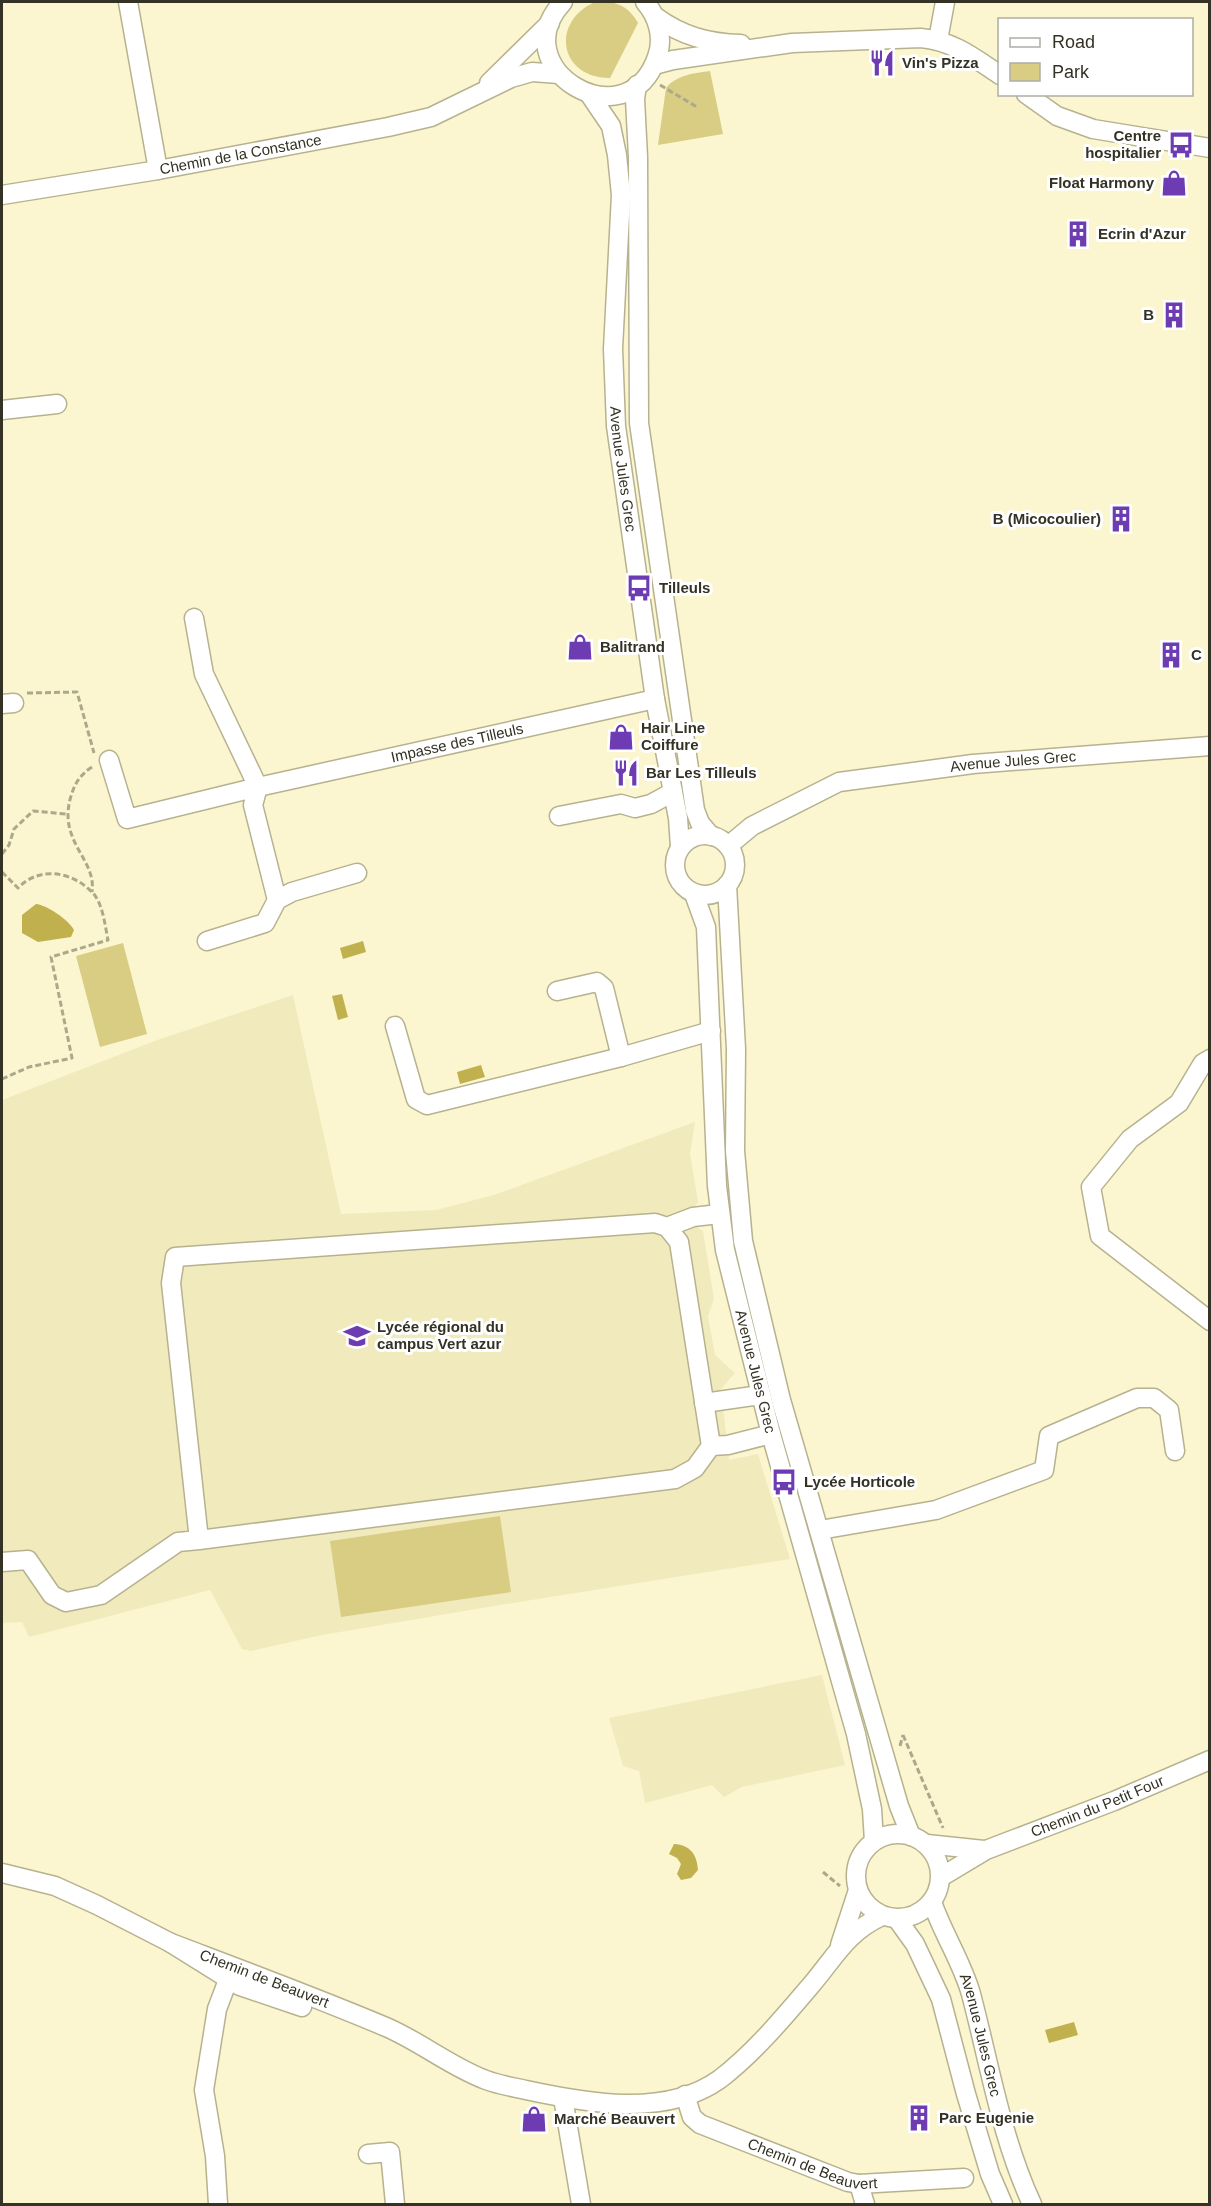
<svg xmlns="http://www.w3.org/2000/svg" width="1211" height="2206" font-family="Arial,sans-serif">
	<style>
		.built { fill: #f1eabd }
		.green { fill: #d8cd83 }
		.water { fill: #c0b14e }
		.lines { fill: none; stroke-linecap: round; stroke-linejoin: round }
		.minor-casing { stroke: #b7b28e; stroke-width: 21 }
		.path { stroke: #aca88b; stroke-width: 3; stroke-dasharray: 6 3; stroke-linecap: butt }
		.minor { stroke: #fff; stroke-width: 18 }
		.labels { text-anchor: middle; stroke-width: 6; stroke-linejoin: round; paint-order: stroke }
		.poi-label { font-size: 15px; font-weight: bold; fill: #343224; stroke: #fff; text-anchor: start }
		.street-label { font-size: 15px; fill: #343224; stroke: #fff }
	</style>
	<rect width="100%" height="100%" fill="#fbf6d0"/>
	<path class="built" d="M293,995L341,1214L436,1210L494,1195L695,1122L690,1154L698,1202L693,1209V1225L703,1231L714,1299L708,1316L715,1355L735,1373L721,1389L729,1460L758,1454L790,1559L500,1605L322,1635L251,1651L242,1649L210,1590L29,1637L22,1622L2,1623V1100L160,1039Z
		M822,1675L845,1765L742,1787L724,1797L712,1785L645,1803L639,1771L623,1766L609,1718Z"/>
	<path class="green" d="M595,2C615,1 628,5 638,23L610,78C559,78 550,22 595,2Z
		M710,71L723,134L658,145L666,88C676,75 695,73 710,71Z
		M123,943L147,1034L100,1047L76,956Z
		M500,1516L511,1592L341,1617L330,1541Z"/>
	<path class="water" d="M36,904C47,905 69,920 74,930L71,937L38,942L22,933V915Z
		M363,941L366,952L343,959L340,948Z
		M342,994L348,1017L338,1020L332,996Z
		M481,1065L485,1077L460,1084L457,1072Z
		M674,1844C691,1845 697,1855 698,1870L691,1878L681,1880L677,1874L681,1864L677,1858L669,1854Z
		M1074,2022L1078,2035L1049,2043L1045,2030Z"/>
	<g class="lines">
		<g class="minor-casing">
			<g id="minor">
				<path d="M128,2L158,170"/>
				<path d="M563,2C501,68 627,144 657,57C664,38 658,17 645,2"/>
				<path d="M656,17C682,36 708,43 741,44"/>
				<path d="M938,40L945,2"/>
				<path d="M654,65L673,60L792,43L921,38C953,41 973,57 1000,75"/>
				<path d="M489,83L550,23"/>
				<path d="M637,85L635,99L638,157L639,423L695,810L700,823L711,836"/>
				<path d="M1026,94L1057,116L1093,129L1210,148"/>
				<path id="s1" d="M590,95L611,126L617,155L621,195L613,349L616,426L655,699L678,818L680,847"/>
				<path id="s2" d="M2,195L158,170L388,127L431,117L511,78L532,72L559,74"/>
				<path d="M2,410L57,404"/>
				<path id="s3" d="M194,618L204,674L258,787L655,699"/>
				<path d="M2,704L14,703"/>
				<path d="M109,760L127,819L258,787L253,805L277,900"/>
				<path d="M559,816L621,804L635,808L651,804L673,792"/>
				<circle cx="705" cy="865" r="30"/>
				<path id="s4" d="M728,846L752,826L839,782L973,764L1210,746"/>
				<path d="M727,885L736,1049L735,1151L743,1241L781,1400L899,1806L911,1836"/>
				<path id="s5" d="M694,894L706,927L717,1186L725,1250L771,1434L856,1734L872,1809L874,1841"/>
				<path d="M207,941L265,923L277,900L292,892L357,873"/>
				<path d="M557,991L597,982L604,988L621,1057"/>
				<path d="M395,1026L416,1099L427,1105L621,1057L711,1031"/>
				<path d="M1210,1059L1203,1063L1179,1103L1130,1139L1091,1187L1100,1236L1210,1321"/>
				<path d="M667,1227L693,1217L719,1214"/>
				<path d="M704,1403L760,1395"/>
				<path d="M711,1446L728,1445L771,1434"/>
				<path d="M820,1530L936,1510L1044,1470L1049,1436L1137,1398H1154L1169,1410L1175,1451"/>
				<path d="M2,1562L28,1560L52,1595L66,1602L101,1595L178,1542L199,1540L675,1479L695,1468L711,1446L679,1242L667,1227L655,1223L175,1257L171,1283L199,1540"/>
				<circle cx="898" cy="1876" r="42"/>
				<path d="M927,1844L984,1850"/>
				<path d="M2,1873L55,1886L97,1905L171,1943L240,1986L302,2007"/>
				<path id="s6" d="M941,1877L986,1850L1114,1801L1210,1760"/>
				<path id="s7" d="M932,1902C943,1934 962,1962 971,1994C990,2066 1001,2137 1032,2204"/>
				<path d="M897,1919L915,1944L941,1999L966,2094L990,2174L1003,2204"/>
				<path id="s8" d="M171,1943C242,1970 315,1997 386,2027C421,2042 451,2067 486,2080C499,2085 513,2087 526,2090C586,2103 666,2118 720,2079C754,2053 784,2017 812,1984C835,1957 847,1932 882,1916"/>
				<path d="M840,1945L858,1890"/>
				<path id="s9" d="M685,2095L692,2117L700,2124L848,2182L859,2184L964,2178"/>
				<path d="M563,2098L581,2204"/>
				<path d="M368,2154L390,2152L395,2204"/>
				<path d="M859,2184L865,2204"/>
				<path d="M218,2204L215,2156L204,2090L217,2009L228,1980"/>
			</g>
		</g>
		<path class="path" d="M660,85L697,107
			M27,693L77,692L94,753
			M92,767C80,775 75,783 71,796C57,842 97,859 92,892
			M2,854L9,845L14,829L33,811L66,814
			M2,872L18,888C39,866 71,871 92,892C103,903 105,926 108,940L51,957L72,1058L29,1067L2,1079
			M903,1735L943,1828
			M900,1746L903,1735
			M823,1872L840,1886"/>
		<use href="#minor" class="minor"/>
	</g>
	<defs>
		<g id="restaurant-bare" transform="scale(2.07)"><path d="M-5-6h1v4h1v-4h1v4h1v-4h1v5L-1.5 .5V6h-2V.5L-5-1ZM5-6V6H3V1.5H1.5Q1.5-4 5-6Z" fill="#6d3cb3" stroke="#fff" stroke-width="2.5" paint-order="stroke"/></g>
		<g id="bus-bare" transform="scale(2.07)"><path d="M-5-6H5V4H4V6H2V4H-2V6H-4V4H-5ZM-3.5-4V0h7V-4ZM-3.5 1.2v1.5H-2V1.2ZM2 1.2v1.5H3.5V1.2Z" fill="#6d3cb3" stroke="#fff" stroke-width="2.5" paint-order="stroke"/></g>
		<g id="shop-bare" transform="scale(2.07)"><path d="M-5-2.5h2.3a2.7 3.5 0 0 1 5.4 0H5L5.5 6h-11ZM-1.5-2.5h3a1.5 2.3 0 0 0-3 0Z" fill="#6d3cb3" stroke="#fff" stroke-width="2.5" paint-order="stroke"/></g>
		<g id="building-bare" transform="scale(2.07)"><path d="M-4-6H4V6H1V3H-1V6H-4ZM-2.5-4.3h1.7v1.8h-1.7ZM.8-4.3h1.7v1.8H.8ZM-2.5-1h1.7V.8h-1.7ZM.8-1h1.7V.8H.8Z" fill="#6d3cb3" stroke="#fff" stroke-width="2.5" paint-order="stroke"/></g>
		<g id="school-bare" transform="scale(2.07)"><path d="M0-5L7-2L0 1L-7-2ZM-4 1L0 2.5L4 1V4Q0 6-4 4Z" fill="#6d3cb3" stroke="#fff" stroke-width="2.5" paint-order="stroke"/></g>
	</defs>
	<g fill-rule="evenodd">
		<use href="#restaurant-bare" x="882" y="63"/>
		<use href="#bus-bare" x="1181" y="145"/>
		<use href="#shop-bare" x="1174" y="183"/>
		<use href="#building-bare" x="1078" y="234"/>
		<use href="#building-bare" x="1174" y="315"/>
		<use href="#building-bare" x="1121" y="519"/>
		<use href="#bus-bare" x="639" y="588"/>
		<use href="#shop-bare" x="580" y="647"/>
		<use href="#building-bare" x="1171" y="655"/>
		<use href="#shop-bare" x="621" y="737"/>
		<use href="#restaurant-bare" x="626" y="773"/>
		<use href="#school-bare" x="357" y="1336"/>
		<use href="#bus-bare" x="784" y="1482"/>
		<use href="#building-bare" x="919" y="2118"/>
		<use href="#shop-bare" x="534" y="2119"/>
	</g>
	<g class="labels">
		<g class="poi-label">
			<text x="902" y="68">Vin's Pizza</text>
			<text x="1161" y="141" text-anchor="end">Centre<tspan x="1161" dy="17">hospitalier</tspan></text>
			<text x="1154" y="188" text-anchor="end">Float Harmony</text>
			<text x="1098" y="239">Ecrin d'Azur</text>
			<text x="1154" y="320" text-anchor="end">B</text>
			<text x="1101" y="524" text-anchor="end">B (Micocoulier)</text>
			<text x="659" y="593">Tilleuls</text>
			<text x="600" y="652">Balitrand</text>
			<text x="1191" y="660">C</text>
			<text x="641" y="733">Hair Line<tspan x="641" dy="17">Coiffure</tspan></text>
			<text x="646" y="778">Bar Les Tilleuls</text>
			<text x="377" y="1332">Lycée régional du<tspan x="377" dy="17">campus Vert azur</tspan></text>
			<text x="804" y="1487">Lycée Horticole</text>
			<text x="939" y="2123">Parc Eugenie</text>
			<text x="554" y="2124">Marché Beauvert</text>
		</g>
		<g class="street-label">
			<text dy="5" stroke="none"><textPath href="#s2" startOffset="242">Chemin de la Constance</textPath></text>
			<text dy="5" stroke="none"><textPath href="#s1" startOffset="382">Avenue Jules Grec</textPath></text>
			<text dy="5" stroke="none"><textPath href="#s3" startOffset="386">Impasse des Tilleuls</textPath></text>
			<text dy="5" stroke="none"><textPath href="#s4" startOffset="304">Avenue Jules Grec</textPath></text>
			<text dy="5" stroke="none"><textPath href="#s5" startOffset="484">Avenue Jules Grec</textPath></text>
			<text dy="5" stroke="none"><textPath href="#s6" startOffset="172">Chemin du Petit Four</textPath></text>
			<text dy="5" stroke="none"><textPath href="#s8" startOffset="100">Chemin de Beauvert</textPath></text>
			<text dy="5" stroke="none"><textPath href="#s7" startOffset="142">Avenue Jules Grec</textPath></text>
			<text dy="5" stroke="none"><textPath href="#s9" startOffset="154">Chemin de Beauvert</textPath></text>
		</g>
	</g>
	<rect width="1211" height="2206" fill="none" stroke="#343224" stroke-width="6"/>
	<rect x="998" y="18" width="195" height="78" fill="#ffffff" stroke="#aeada7" stroke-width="1.5"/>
	<rect x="1010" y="38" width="30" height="9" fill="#ffffff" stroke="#aeada7" stroke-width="1.5"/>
	<text x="1052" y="48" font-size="18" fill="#343224">Road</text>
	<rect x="1010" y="63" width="30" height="18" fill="#d8cd83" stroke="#aeada7" stroke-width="1.5"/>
	<text x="1052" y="78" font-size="18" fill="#343224">Park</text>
</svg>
